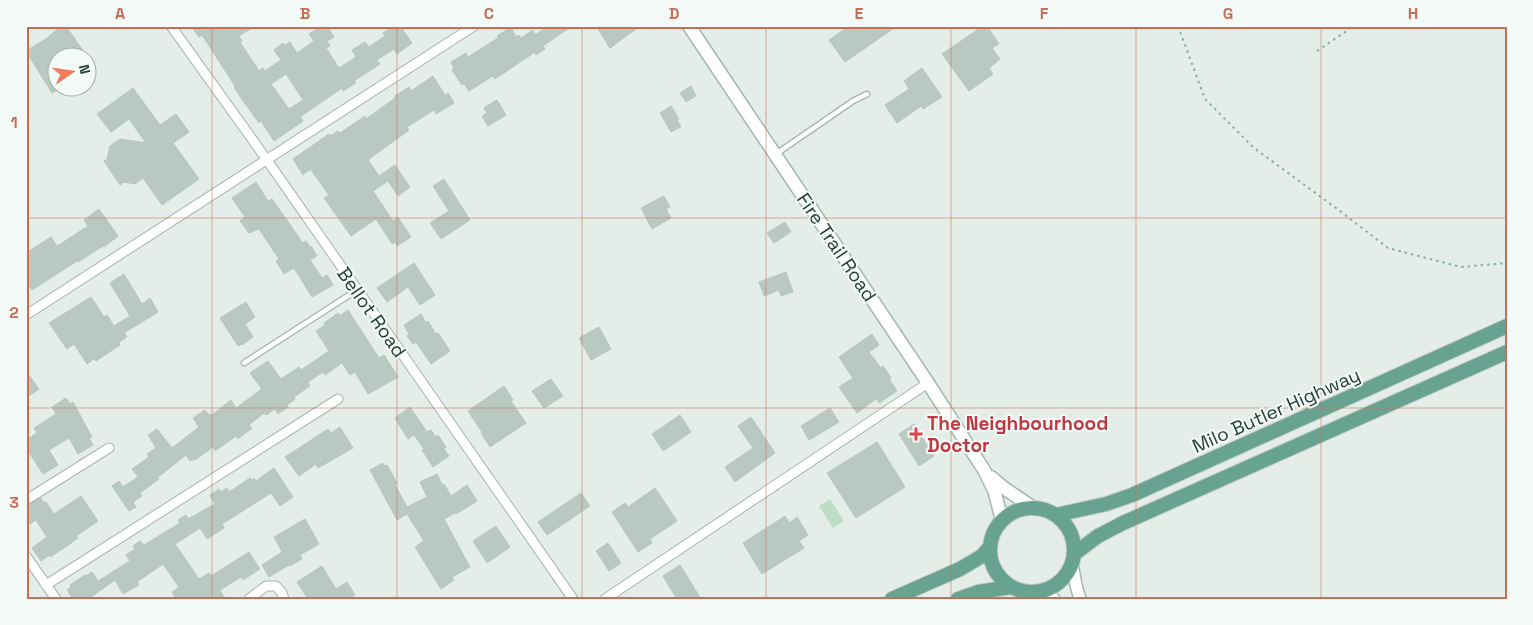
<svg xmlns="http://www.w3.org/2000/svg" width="1533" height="625" font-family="'Space Grotesk',sans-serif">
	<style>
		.green { fill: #bddec4 }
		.building { fill: #b9c8c1; stroke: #b6c7bf; fill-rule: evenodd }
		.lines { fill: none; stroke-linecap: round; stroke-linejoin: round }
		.service-casing { stroke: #a6b5af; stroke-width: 7 }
		.minor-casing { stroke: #a6b5af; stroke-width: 11 }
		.tertiary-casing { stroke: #a6b5af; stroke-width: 14 }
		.secondary-casing { stroke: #a2b9b0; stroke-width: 15 }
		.primary-casing { stroke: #c1c9c7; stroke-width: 16 }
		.path { stroke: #84b1a0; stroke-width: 2; stroke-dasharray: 2.5 4; stroke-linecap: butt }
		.service { stroke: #fff; stroke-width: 4.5 }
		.minor { stroke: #fff; stroke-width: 9 }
		.tertiary { stroke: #fff; stroke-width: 11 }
		.secondary { stroke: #fff; stroke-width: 12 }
		.primary { stroke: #68a391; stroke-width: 14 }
		.grid { fill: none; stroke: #c96e55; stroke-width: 1; stroke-opacity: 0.55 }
		.health-dot { fill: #e0444e; stroke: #f4faf7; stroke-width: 2 }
		.labels { text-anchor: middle; stroke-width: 4; stroke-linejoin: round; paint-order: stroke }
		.street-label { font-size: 19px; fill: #233f36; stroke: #f4faf7 }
		.health-label { font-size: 19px; font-weight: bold; fill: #be3a42; stroke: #f4faf7; text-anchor: start }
		.neatline { fill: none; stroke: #c96e55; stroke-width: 2 }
		.grid-label { font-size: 16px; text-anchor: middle; font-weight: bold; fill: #c96e55 }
	</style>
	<rect width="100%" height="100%" fill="#e4ede8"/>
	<path class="green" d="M830,499L844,521L833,528L819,506Z"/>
	<path class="building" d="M62,26H66L88,58H50L58,69V89L52,93L26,51L49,37V36Z
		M191,26H255L239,36L242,41L240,42L259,71L263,68L265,71L281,60L274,50L283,43L285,45L290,42L297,53L314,41L309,34L321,26H327L334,37L327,41L330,46L326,48L339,68L356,57L352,50L365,42L369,47L385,36L383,33L393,26H400L412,43L397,54L394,49L377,60L380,64L354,81L356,83L343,91L342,88L300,117L303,121L274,141L261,121L259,123L243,101L234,87L235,86L202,35L199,37ZM286,74L303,100L289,109L271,84Z
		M548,26H572L543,46L545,49L536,55L535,52L495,79L493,76L469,91L464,84L462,85L452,70L454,68L451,62L466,53L468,57L498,38L497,36L511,27L516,37L519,35L521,38L533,30L535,35Z
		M596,26H640L610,48Z
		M849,26H897L845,62L829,40Z
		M983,26H987L999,44L992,48L1000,59L989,68L993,74L969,91L942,54Z
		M922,68L942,97L923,109L921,106L897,123L885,105L909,89L904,81Z
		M433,76L445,95L448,93L454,103L436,114L434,110L407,127L409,130L368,160L379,176L395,165L410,187L398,196L388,181L373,191L393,221L398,217L411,237L397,246L395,242L392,244L376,219L351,236L324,198L329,195L311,170H309L303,175L293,159L329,134L330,136L338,131L340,133L365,116L366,119L395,98V96L409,87L411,91Z
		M691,86L696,96L686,102L680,93Z
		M133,88L160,125L176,114L189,132L173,143L199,179L162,205L143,178L135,184L124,182L120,185L104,161L107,159L110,146L120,139L146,143L129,119L111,132L97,114Z
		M497,100L506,115L488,126L482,116L487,113L484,108Z
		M671,106L679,119L677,120L681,127L671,132L660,113Z
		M444,179L470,220L441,239L430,223L449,211L433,186Z
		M256,182L268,201L272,199L303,243L306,241L310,247L311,246L317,256L310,260L322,278L327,275L333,285L312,297L294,268L284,274L276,261L279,259L259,229L249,233L240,221L245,217L232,198Z
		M664,196L670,207L666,209L671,218L652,229L641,208Z
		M99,209L118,236L104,247L103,246L78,262L77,261L32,290L26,281V253L51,237L57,246L59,245L88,226L84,220Z
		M785,222L791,232L774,243L767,233Z
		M414,263L435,295L420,305L408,287L387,302L377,288Z
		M786,272L793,292L781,296L779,290L764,296L759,282Z
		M124,274L142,304L150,298L158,312L124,333L127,337L119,342L120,345L96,361L94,359L87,364L74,344L67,349L49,323L91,297L104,317L107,315L114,326L130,316L110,283Z
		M246,302L255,317L245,324L253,337L242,345L241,344L238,346L220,318Z
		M348,310L379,358L384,355L398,377L368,394L355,372L350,375L342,363L325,375L323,372L308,382L310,386L294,397L295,399L287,405L288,407L278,414L275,409L266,415L264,413L249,425L252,428L238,439L236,436L215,451L213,447L195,460L194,459L190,461L186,455L157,478L159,479L140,493L142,496L133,502L136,507L129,511L112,486L119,481L123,487L138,477L132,469L149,457L147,454L156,448L148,435L157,429L172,448L199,427L193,418L205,410L209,415L211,414L212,415L231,400L236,408L262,389L250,373L268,361L281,379L299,367L301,370L329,351L316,331L325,325L324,323L338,313L340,316Z
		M421,314L426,323L428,321L436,334L438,333L450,351L431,364L416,342L413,344L407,336L409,334L404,325Z
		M599,327L611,349L591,360L579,338Z
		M872,334L879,345L869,352L881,368L883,366L891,378L889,379L897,391L879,403L876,399L857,413L839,387L853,378L839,357Z
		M26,371L39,389L26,398Z
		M551,379L563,396L544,408L532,391Z
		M504,386L513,400L511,401L526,423L490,447L481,433L482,432L468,411Z
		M66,398L70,404L73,402L92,437L89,438L93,445L78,454L69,438L49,450L58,465L43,474L26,448V440L37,433L34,428L56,414L52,407Z
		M410,407L427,432L431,430L436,437L438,435L446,447L444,449L449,456L433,467L422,450L424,449L414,435L408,439L395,418Z
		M830,408L839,422L809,440L801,426Z
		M680,415L691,432L663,451L652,434Z
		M751,417L775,453L735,482L725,467L753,448L738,426Z
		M914,424L934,456L919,466L899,434Z
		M340,427L353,448L318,468L316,464L299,476L285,457L328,429L331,433Z
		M877,442L905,487L856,518L827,473Z
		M383,463L384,466L387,465L397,483L395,485L407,507L427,497L420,482L437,474L442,485L444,484L451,496L467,485L477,501L456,514L455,513L444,519L470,567L452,577L454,580L441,589L415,547L424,541L407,514L397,520L370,470Z
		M274,468L293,497L280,506L271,493L222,524L224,528L207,539L200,528L175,544L199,579L209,573L211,576L249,552L260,569L243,580L241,577L220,590L225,599H176L172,592L179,587L163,564L137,582L139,585L123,594L115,580L88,599H73L67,590L71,587L70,585L85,575L86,576L92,572L98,581L130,561L126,555L135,549L133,546L140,541L144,545L180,523L178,520L186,515L188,519L215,504L210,495L219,489L221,492L227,488L229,492L250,478L252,480L254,478L256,481Z
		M655,488L677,521L650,539L652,543L638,552L612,512L625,503L628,507Z
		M581,493L590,506L547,535L538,522Z
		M81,496L98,521L76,536L78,538L67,546L50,557L49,555L41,561L32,548L47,537L36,520L26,526V506L41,498L44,503L46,502L54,514Z
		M785,516L789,523L797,517L808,535L799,541L804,548L762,574L743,543Z
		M305,519L319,544L300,555L302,559L290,566L289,565L269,577L262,565L282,552L274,537Z
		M496,526L510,547L487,563L473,541Z
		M608,543L621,563L609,571L596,551Z
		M680,565L701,599H677L663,576Z
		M322,566L336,589L347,582L355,595L348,599H308L297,582Z"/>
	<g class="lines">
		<g class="service-casing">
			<path id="service" d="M776,154L853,101L867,94
				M244,363L357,290"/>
		</g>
		<g class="minor-casing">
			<path id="minor" d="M171,26L267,160L573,599
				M26,315L474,26
				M26,500L109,448
				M26,556L56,599
				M46,585L338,399
				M249,599L266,586H276L282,593L284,599
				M605,599L928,383"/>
		</g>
		<g class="tertiary-casing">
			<path id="tertiary" d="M1072,563L1076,585L1080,599
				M1045,590L1054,599"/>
		</g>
		<g class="secondary-casing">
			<path id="secondary" d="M689,26L928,383L984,470L994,490L1002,520
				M991,477L1004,488L1032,507"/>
		</g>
		<g class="primary-casing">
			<path id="primary" d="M990 550a42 42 0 1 1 84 0a42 42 0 1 1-84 0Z
				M1056,515L1106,504L1132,495L1507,326
				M1074,554L1098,536L1123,523L1507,352
				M892,599L960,569L982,556L990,547
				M958,599L978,592L1011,587"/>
		</g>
		<path class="path" d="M1178,26L1205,99L1254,148L1336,208L1388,248L1461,267L1507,263
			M1317,51L1354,26"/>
		<use href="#service" class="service"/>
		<use href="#minor" class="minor"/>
		<use href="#tertiary" class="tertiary"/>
		<use href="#secondary" class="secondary"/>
		<use href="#primary" class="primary"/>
	</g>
	<path class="grid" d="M212,26V599M397,26V599M582,26V599M766,26V599M951,26V599M1136,26V599M1321,26V599M26,218H1507M26,408H1507"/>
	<path class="health-dot" d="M913.5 426.5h5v5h5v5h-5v5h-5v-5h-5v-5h5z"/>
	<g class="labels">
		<g class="street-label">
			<text transform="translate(837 247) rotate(56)" y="7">Fire Trail Road</text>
			<text transform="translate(372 312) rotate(55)" y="7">Bellot Road</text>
			<text transform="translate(1276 410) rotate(-24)" y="7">Milo Butler Highway</text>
		</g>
		<g class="health-label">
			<text x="927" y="430">The Neighbourhood<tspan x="927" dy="22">Doctor</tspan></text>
		</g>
	</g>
	<rect width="1533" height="625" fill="none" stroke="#f4faf7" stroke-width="55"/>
	<g transform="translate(72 72) rotate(77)"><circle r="24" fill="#f4faf7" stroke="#a0afaa"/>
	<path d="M0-4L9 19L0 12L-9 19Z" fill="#f27a5d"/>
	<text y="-8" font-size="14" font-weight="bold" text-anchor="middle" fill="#233f36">N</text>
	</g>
	<rect x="28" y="28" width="1478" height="570" class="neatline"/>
	<g class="grid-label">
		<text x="120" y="19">A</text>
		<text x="305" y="19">B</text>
		<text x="489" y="19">C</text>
		<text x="674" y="19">D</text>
		<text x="859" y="19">E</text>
		<text x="1044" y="19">F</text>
		<text x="1228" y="19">G</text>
		<text x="1413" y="19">H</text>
		<text x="14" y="128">1</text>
		<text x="14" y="318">2</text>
		<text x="14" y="508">3</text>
	</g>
</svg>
